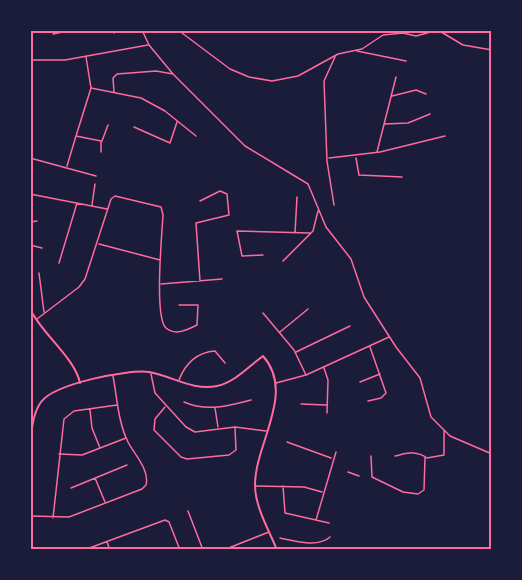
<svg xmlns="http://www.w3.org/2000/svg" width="522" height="580" font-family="'DejaVu Sans',sans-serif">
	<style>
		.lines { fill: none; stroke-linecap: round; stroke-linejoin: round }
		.minor { stroke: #ff6b9d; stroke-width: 1.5 }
		.tertiary { stroke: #ff6b9d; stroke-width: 2 }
		.neatline { fill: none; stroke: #ff6b9d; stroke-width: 2 }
	</style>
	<rect width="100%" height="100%" fill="#1b1b3a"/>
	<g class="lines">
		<path class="minor" d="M113,30L114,33
			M142,30L149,45L173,74L245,146L308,184L326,227L351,259L364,297L396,347L420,378L431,417L450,436L492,454
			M178,30L230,69L249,77L272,81L298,76L338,54L362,49L383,35L403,33L416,36L438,30L463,45L492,50
			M53,34L72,30
			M357,51L406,61
			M30,60H65L148,45
			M91,88L141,98L165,111L196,136
			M114,92L113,78L117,74L156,71L173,74
			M392,96L416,90L426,94
			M385,124L408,123L430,114
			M134,127L170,143L177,122
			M76,136L91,88L86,57
			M102,141L108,125
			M377,152L396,77
			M30,158L96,176
			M329,158L380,152L445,136
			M356,158L359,175L402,177
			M67,166L76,136L101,141V152
			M30,194L107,209
			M200,201L220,191L227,194L229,215L196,223L200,281
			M92,205L95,184
			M334,205L327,161L324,81L335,57
			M30,222L37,221
			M295,233L297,197
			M99,244L160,260
			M30,245L42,248
			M263,255L242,256L237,231L310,233
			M283,261L313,231L318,211
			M59,263L77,203
			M39,273L44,312
			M161,284L222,279
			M263,313L294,350L306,375
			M37,319L79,287L85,279L111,199L115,196L161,207L163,215C162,234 154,317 166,328C175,336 187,330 197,325L198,305H179
			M280,332L308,309
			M296,352L350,326
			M324,368L328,380L327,413
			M151,374L155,393L186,427L195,432L235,427L266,431
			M179,380C185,364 197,352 215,351L225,363
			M360,382L380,374
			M276,383L306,375L389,337
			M368,401L381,398L386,393L370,347
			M184,402C206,412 229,406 251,400
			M301,404L326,405
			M165,407L155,419L154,430L181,457L187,459L229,455L236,450L235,428
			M215,408L218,427
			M90,410L92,428L100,448
			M287,442L331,458
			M59,454L82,455L126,438
			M371,456L372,477L403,492L418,494L424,490L425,458
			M395,456C408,453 416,450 427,458L444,455V430
			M348,472L359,476
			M95,478L105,502
			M256,486L304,487L322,492
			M283,486L285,513L329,523
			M71,488L127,465
			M188,511L203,550
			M30,516L69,517L142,489L146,485C150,470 134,454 128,442C118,422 117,397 113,376
			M53,518L64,419L74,411L117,405
			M316,520L336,452
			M280,538C294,541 318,548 330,537
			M107,542L110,550
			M226,549L269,532
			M84,550L165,520L169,522L180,550
			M155,550H159"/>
		<path class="tertiary" d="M30,309C42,334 75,358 80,383
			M30,461C31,443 30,417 41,402C54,384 127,369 149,372C172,376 193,391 217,386C235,382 248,367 263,356C296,393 255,443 255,485C255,507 269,530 277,550"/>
	</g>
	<rect width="522" height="580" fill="none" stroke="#1b1b3a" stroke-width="63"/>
	<rect x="32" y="32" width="458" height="516" class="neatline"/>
</svg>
